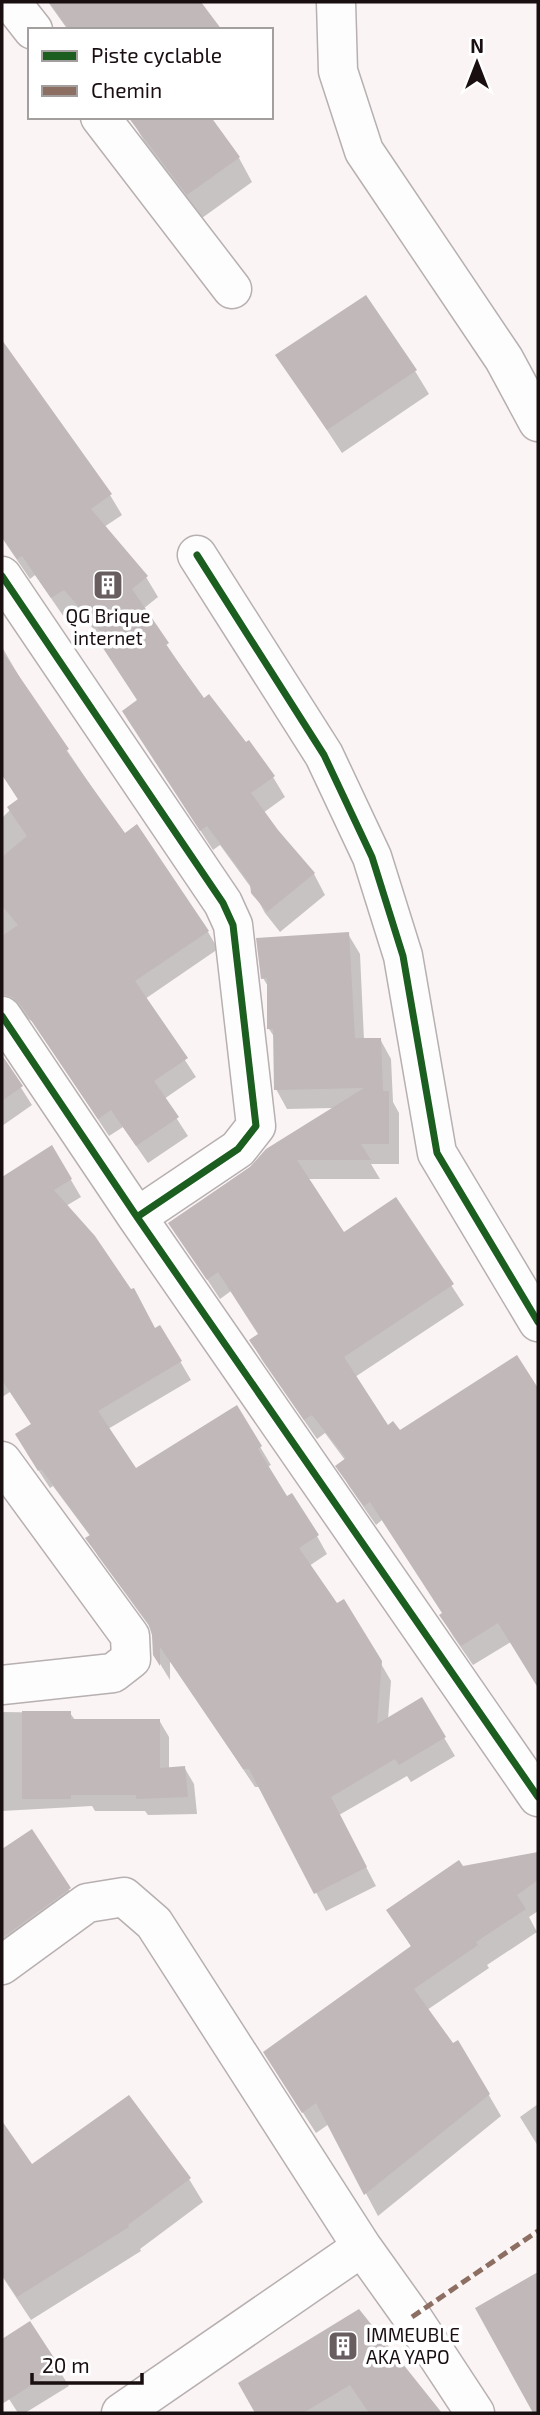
<svg xmlns="http://www.w3.org/2000/svg" width="540" height="2415" font-family="'Exo 2',sans-serif">
	<style>
		.shadow { fill: #0003 }
		.building { fill: #c0b8b9 }
		.lines { fill: none; stroke-linecap: round; stroke-linejoin: round }
		.minor-casing { stroke: #b7afb0; stroke-width: 41 }
		.minor { stroke: #fefdfd; stroke-width: 38 }
		.quiet { stroke: #8d6e63; stroke-width: 5; stroke-dasharray: 10 5; stroke-linecap: butt }
		.cycleway-casing { stroke: #fff; stroke-width: 11 }
		.cycleway { stroke: #1b5e20; stroke-width: 7 }
		.labels { text-anchor: middle; stroke-width: 7; stroke-linejoin: round; paint-order: stroke }
		.poi-label { font-size: 19px; fill: #190e10; stroke: #fff }
	</style>
	<rect width="100%" height="100%" fill="#faf4f4"/>
	<path class="shadow" d="M48,2H199L220,30H68Z
		M130,117L239,158L252,182L202,218L144,141Z
		M278,356L415,371L429,394L342,453Z
		M2,367L110,495L122,515L104,527L146,577L158,597L143,609L203,700L273,777L285,797L263,813L314,874L325,895L280,932L265,913L252,889L220,845L213,850L136,731L139,702L106,643L76,609L64,617L35,575L30,579L2,538Z
		M2,647L20,678L19,679L124,835L208,932L218,949L145,999L196,1077L164,1099L188,1136L148,1163L123,1127L109,1136L33,1022L2,1001V818L19,801L2,774Z
		M348,934L360,954L364,1040L380,1039L391,1059L393,1102L399,1113V1164H371L380,1179H308L343,1234L396,1200L464,1305L355,1377L388,1427L400,1432L516,1357L538,1391V1678L535,1680L511,1642L473,1665L453,1636L441,1616L444,1614L382,1520L376,1525L349,1486L338,1466L345,1460L325,1433L317,1439L262,1360L251,1340L260,1335L231,1291L220,1299L170,1223L334,1108L287,1109L276,1089L275,1038L269,1029V988L263,978Z
		M2,1058L32,1105L2,1126Z
		M52,1148L81,1197L66,1206L155,1330L160,1327L191,1380L108,1429L135,1471L236,1407L271,1465L267,1467L287,1498L317,1536L327,1554L309,1566L380,1662L391,1681L388,1719L421,1699L455,1756L411,1782L407,1776L339,1815L376,1886L326,1911L260,1787H255L170,1660V1680L154,1654L152,1630L98,1556L88,1539L91,1537L53,1486L50,1488L27,1453L32,1425L10,1392L2,1397V1179Z
		M2,1712L70,1713L75,1720H159L169,1737V1769L184,1767L194,1784L197,1814L148,1815L145,1811H95L92,1806L2,1811Z
		M31,1831L83,1912L2,1971V1851Z
		M533,1855L538,1862V1911L529,1917L537,1932L487,1965L489,1968L427,2010L453,2045L458,2042L501,2116L378,2216L329,2124L316,2133L278,2074L412,1948L389,1910L462,1868Z
		M538,2104V2146L520,2117Z
		M2,2124L32,2167L189,2179L203,2202L140,2249L141,2251L31,2320L2,2276Z
		M538,2274V2413H535L477,2308Z
		M358,2311L440,2413H257L241,2384Z
		M29,2323L69,2386L25,2413H18L2,2388V2341Z"/>
	<path class="building" d="M49,2H201L222,30H69Z
		M128,117H211L240,157L187,195Z
		M366,295L417,370L327,430L275,355Z
		M2,340L112,494L91,509L148,576L132,589L169,643L166,645L204,698L209,694L246,742L249,740L275,776L251,793L278,830L315,873L267,912L251,893L250,884L207,826L200,831L122,711L137,700L101,645L108,640L64,590L51,598L22,556L17,559L2,537Z
		M2,651L69,749L66,751L125,833L137,824L209,931L135,981L188,1058L154,1081L179,1117L136,1146L111,1110L98,1119L20,1004L12,997L2,994V936L18,925L2,906V857L27,836L7,807L18,799L2,775Z
		M349,932L355,1038H381L383,1091H389V1144H361L371,1160H297L344,1232L396,1197L454,1284L344,1357L388,1425L393,1421L400,1430L517,1355L538,1388V1688L498,1623L461,1646L439,1615L442,1613L370,1502L364,1506L335,1466L346,1458L312,1415L304,1420L249,1340L258,1334L218,1272L207,1280L168,1223L250,1167L266,1149L364,1088L274,1090L273,1029H267V978L261,979L256,938Z
		M2,1055L23,1086L2,1101Z
		M52,1145L72,1179L54,1190L95,1236L131,1289L134,1288L155,1328L160,1325L182,1361L98,1411L136,1468L237,1405L262,1446L258,1449L287,1496L292,1493L319,1535L299,1548L337,1603L344,1599L382,1661L377,1724L422,1697L446,1737L399,1765L395,1759L331,1797L367,1867L314,1894L249,1769H243L160,1647V1666L153,1655L152,1635L148,1623L85,1538L90,1535L41,1469L38,1471L15,1434L31,1424L2,1380V1177Z
		M22,1711H71V1719H160V1768L185,1766L188,1797L136,1799V1795H71V1799H22Z
		M32,1829L71,1888L2,1938V1849Z
		M538,1852V1880L517,1895L526,1909L476,1942L478,1945L414,1989L453,2043L458,2040L490,2094L364,2195L316,2103L302,2113L263,2052L411,1946L386,1910L459,1860L463,1866Z
		M129,2095L191,2178L128,2225L129,2227L17,2297L2,2275V2121L32,2164Z
		M538,2272V2413H533L475,2308Z
		M359,2309L442,2413H369L350,2385L303,2413H255L238,2383Z
		M30,2321L60,2367L2,2404V2339Z"/>
	<g class="lines">
		<g class="minor-casing">
			<path id="minor" d="M11,2L33,30
				M336,2L338,71L364,151L504,359L538,422
				M100,117L232,289
				M197,555L324,755L372,857L403,956L437,1153L538,1322
				M2,576L223,903L233,925L256,1126L238,1149L137,1217
				M2,1016L137,1217L538,1797
				M2,1461L130,1636L131,1659L113,1673L2,1685
				M2,1965L87,1903L124,1897L154,1923L362,2247
				M121,2413L362,2247L412,2317L475,2413"/>
		</g>
		<use href="#minor" class="minor"/>
		<path class="quiet" d="M412,2317L538,2231"/>
		<g class="cycleway-casing">
			<path id="cycleway" d="M197,555L324,755L372,857L403,956L437,1153L538,1322
				M2,576L223,903L233,925L256,1126L238,1149L137,1217
				M2,1016L137,1217L538,1797"/>
		</g>
		<use href="#cycleway" class="cycleway"/>
	</g>
	<defs>
		<g id="building-square" transform="scale(1.575)"><rect x="-9" y="-9" width="18" height="18" rx="4" fill="#685e60" stroke="#fff"/><path d="M-4-6H4V6H1V3H-1V6H-4ZM-2.5-4.3h1.7v1.8h-1.7ZM.8-4.3h1.7v1.8H.8ZM-2.5-1h1.7V.8h-1.7ZM.8-1h1.7V.8H.8Z" fill="#fff"/></g>
	</defs>
	<g fill-rule="evenodd">
		<use href="#building-square" x="108" y="585"/>
		<use href="#building-square" x="343" y="2346"/>
	</g>
	<g class="labels">
		<g class="poi-label">
			<text x="108" y="623">QG Brique<tspan x="108" dy="22">internet</tspan></text>
			<text x="366" y="2342" text-anchor="start">IMMEUBLE<tspan x="366" dy="22">AKA YAPO</tspan></text>
		</g>
	</g>
	<rect width="540" height="2415" fill="none" stroke="#190e10" stroke-width="7"/>
	<rect x="28" y="28" width="245" height="91" fill="#ffffff" stroke="#a39f9f" stroke-width="2"/>
	<rect x="42" y="51" width="35" height="10" fill="#1b5e20" stroke="#a39f9f" stroke-width="2"/>
	<text x="91" y="63" font-size="21" fill="#190e10">Piste cyclable</text>
	<rect x="42" y="86" width="35" height="10" fill="#8d6e63" stroke="#a39f9f" stroke-width="2"/>
	<text x="91" y="98" font-size="21" fill="#190e10">Chemin</text>
	<g transform="translate(477 63)" stroke="#ffffff" stroke-width="5" paint-order="stroke">
	<path d="M0-5L12 26L0 18L-12 26Z" fill="#190e10"/>
	<text y="-10" font-size="19" font-weight="bold" text-anchor="middle" fill="#190e10">N</text>
	</g>
	<path d="M32 2373v10h110v-10" fill="none" stroke="#190e10" stroke-width="3.5"/>
	<text x="42" y="2373" font-size="21" fill="#190e10" stroke="#ffffff" stroke-width="5" paint-order="stroke">20 m</text>
</svg>
